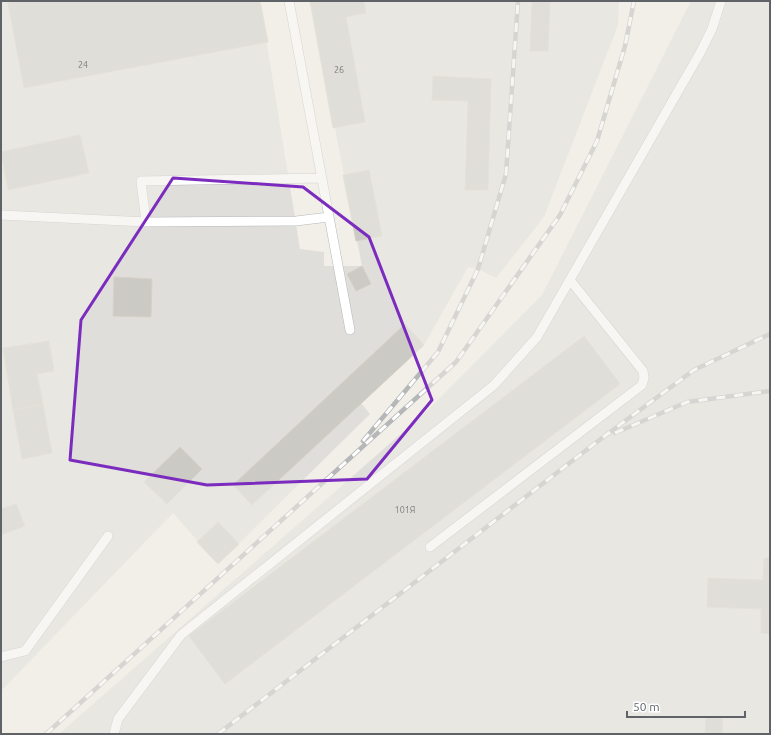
<svg xmlns="http://www.w3.org/2000/svg" width="771" height="735" font-family="Ubuntu,sans-serif">
	<style>
		.industrial { fill: #e0deda }
		.building { fill: #cccac5; stroke: #d6d1c6 }
		.lines { fill: none; stroke-linecap: round; stroke-linejoin: round }
		.service-casing { stroke: #b5b8bc; stroke-width: 10 }
		.service { stroke: #fff; stroke-width: 9 }
		.rail-casing { stroke: #b6b7b8; stroke-width: 4.5 }
		.rail { stroke: #fff; stroke-width: 3; stroke-dasharray: 9; stroke-linecap: butt }
		.marked { fill: none; stroke: #7b2cbf; stroke-width: 3; stroke-linejoin: round }
		.labels { text-anchor: middle; stroke-width: 3; stroke-linejoin: round; paint-order: stroke }
		.number-label { font-size: 9px; fill: #7a7d7f }
	</style>
	<rect width="100%" height="100%" fill="#f1efe8"/>
	<path class="industrial" d="M1,1H260L300,249L324,252V266H362L310,1H619L618,25L544,217L496,278L478,269L468,267L424,345L361,403L370,414L218,564L173,513L1,691Z
		M691,1H770V734H59L428,410L542,295Z"/>
	<path class="building" d="M17,1H260L268,42L24,88L8,3Z
		M310,1H364L366,13L346,17L365,122L333,128Z
		M532,2H550L548,51H530Z
		M433,76L491,79L488,190H465L468,101L432,100Z
		M80,135L89,173L8,190L1,152Z
		M369,170L382,236L356,241L343,175Z
		M362,266L371,284L356,291L347,274Z
		M114,277L152,279L151,317L113,316Z
		M405,324L424,345L252,505L233,485Z
		M584,336L620,384L225,684L189,636Z
		M49,341L54,371L37,374L43,404L13,410L3,348Z
		M43,404L52,453L22,459L13,410Z
		M180,447L202,469L167,504L144,482Z
		M16,504L25,526L1,535V509Z
		M218,522L239,544L218,564L197,542Z
		M764,558H770V634L761,633V609L707,607L708,578L763,580Z
		M706,717L723,719L722,734H705Z"/>
	<g class="lines">
		<g class="service-casing">
			<path id="service" d="M289,1L350,330
				M1,215L146,222L296,221L329,217
				M146,222L141,181L322,178
				M430,547L642,385L644,378L643,371L570,280
				M1,657L25,651L108,536
				M114,734L118,719L181,635L494,385L537,337L700,53L712,29L721,1"/>
		</g>
		<use href="#service" class="service"/>
		<g class="rail-casing">
			<path id="rail" d="M615,433L687,402L770,391
				M363,441L438,352L478,269L506,174L518,1
				M46,734L456,362L560,215L597,141L625,46L634,1
				M218,734L602,438L694,370L770,334"/>
		</g>
		<use href="#rail" class="rail"/>
	</g>
	<path d="M0 0H771V735H0ZM173,178L303,187L369,237L432,400L367,479L207,485L70,460L81,320Z" fill="#f1efe8" fill-opacity=".55" fill-rule="evenodd"/>
	<path class="marked" d="M173,178L303,187L369,237L432,400L367,479L207,485L70,460L81,320Z"/>
	<g class="labels">
		<g class="number-label">
			<text x="83" y="68">24</text>
			<text x="339" y="73">26</text>
			<text x="405" y="513">101Я</text>
		</g>
	</g>
	<rect width="771" height="735" fill="none" stroke="#5f6368" stroke-width="4"/>
	<path d="M627 711v6h118v-6" fill="none" stroke="#5f6368" stroke-width="2"/>
	<text x="633" y="711" font-size="12" fill="#5f6368" stroke="#ffffff" stroke-width="3" paint-order="stroke">50 m</text>
</svg>
